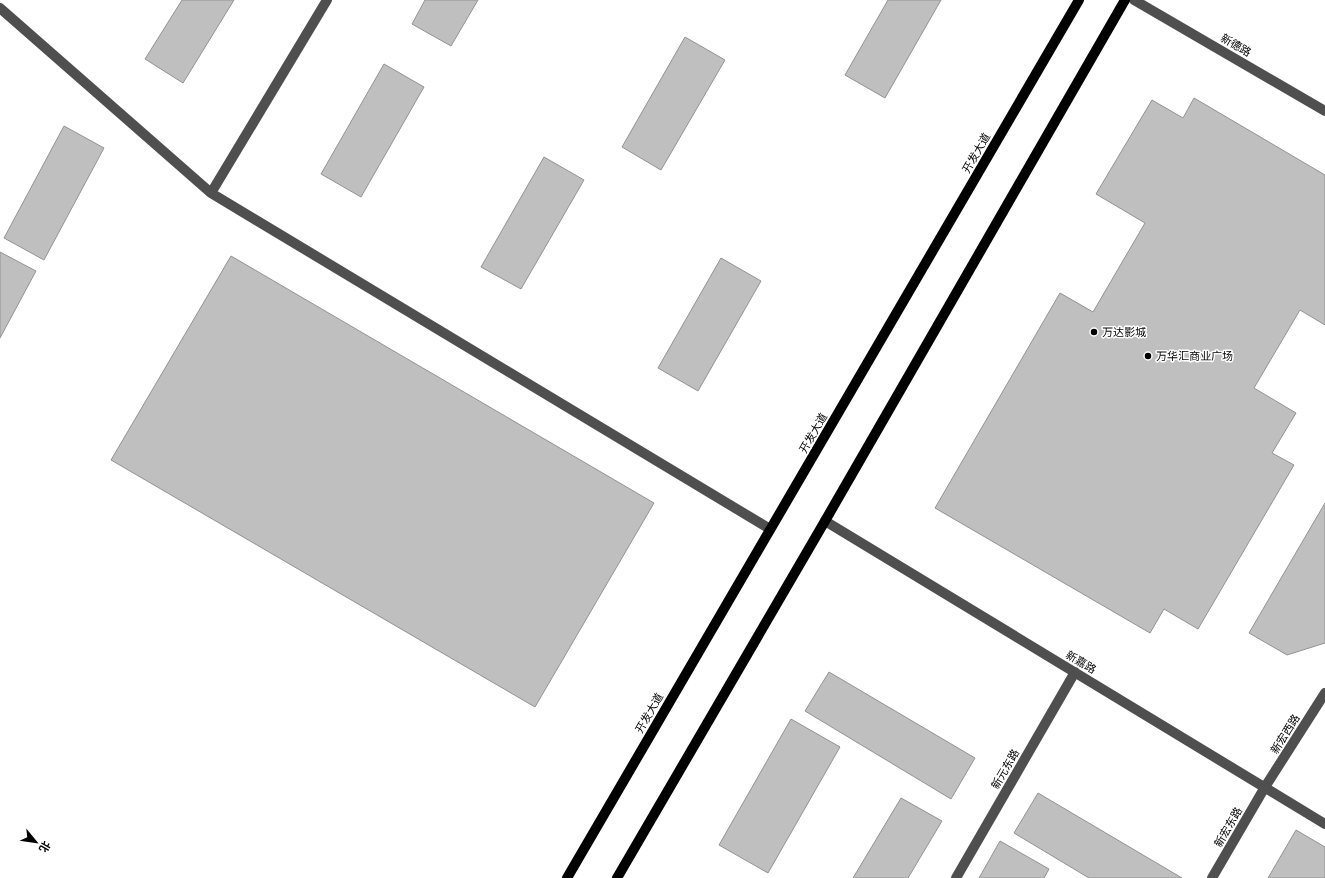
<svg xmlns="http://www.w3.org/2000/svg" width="1325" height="878" font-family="'DM Sans','Noto Sans SC',sans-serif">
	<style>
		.building { fill: #bfbfbf; stroke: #939393 }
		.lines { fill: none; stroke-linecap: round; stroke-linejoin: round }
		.minor { stroke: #4f4f4f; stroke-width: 10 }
		.major { stroke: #000; stroke-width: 10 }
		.poi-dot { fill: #000; stroke: #fff; stroke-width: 1.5 }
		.labels { text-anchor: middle; stroke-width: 3; stroke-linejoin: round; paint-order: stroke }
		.street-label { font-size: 11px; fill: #000; stroke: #fff }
		.poi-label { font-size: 11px; fill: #000; stroke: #fff; text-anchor: start }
	</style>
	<rect width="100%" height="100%" fill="#fff"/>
	<path class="building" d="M182,0H234L183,83L145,59Z
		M425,0H478L451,46L412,24Z
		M888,0H941L885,98L845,75Z
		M685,37L725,60L661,170L622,147Z
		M384,64L424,87L361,197L321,174Z
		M1194,98L1325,175V325L1300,310L1254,388L1296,413L1272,453L1294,465L1198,629L1164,609L1150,633L935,508L1060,293L1093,312L1145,223L1096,194L1152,100L1183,118Z
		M64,126L104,148L44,260L4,238Z
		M544,157L584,180L521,289L481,267Z
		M0,252L36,271L0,338Z
		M231,256L654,503L535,707L111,460Z
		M721,258L761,281L698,391L658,368Z
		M1325,503V643L1287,655L1249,633Z
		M829,672L975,758L951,799L805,711Z
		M791,719L840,747L768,873L719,845Z
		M1038,793L1182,878H1089L1014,833Z
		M901,798L942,821L908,878H853Z
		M1296,830L1325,847V878H1268Z
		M1000,841L1049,869L1044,878H979Z"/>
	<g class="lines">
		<path class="minor" d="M1134,0L1325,111
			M0,8L211,193L770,529
			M211,193L327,0
			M825,521L1325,824
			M956,878L1075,672
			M1212,878L1265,787L1325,693"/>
		<path class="major" d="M567,878L1079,0
			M617,878L825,521L1125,0"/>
	</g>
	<g class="poi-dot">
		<circle cx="1094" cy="332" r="4"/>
		<circle cx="1148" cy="356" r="4"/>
	</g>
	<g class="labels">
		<g class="street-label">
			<text transform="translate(1236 45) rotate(30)" y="4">新德路</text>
			<text transform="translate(976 153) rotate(-60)" y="4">开发大道</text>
			<text transform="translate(813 433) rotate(-60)" y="4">开发大道</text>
			<text transform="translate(1081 662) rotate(31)" y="4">新嘉路</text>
			<text transform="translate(649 713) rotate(-60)" y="4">开发大道</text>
			<text transform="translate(1285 734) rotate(-58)" y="4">新宏西路</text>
			<text transform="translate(1005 769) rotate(-60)" y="4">新元东路</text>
			<text transform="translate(1228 827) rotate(-60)" y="4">新宏东路</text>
		</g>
		<g class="poi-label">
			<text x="1102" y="336">万达影城</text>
			<text x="1156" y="360">万华汇商业广场</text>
		</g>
	</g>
	<g transform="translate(36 842) rotate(119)" stroke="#ffffff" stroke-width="3" paint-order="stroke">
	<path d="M0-3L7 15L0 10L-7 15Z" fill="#000000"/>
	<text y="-6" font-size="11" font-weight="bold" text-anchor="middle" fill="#000000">北</text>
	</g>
</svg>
